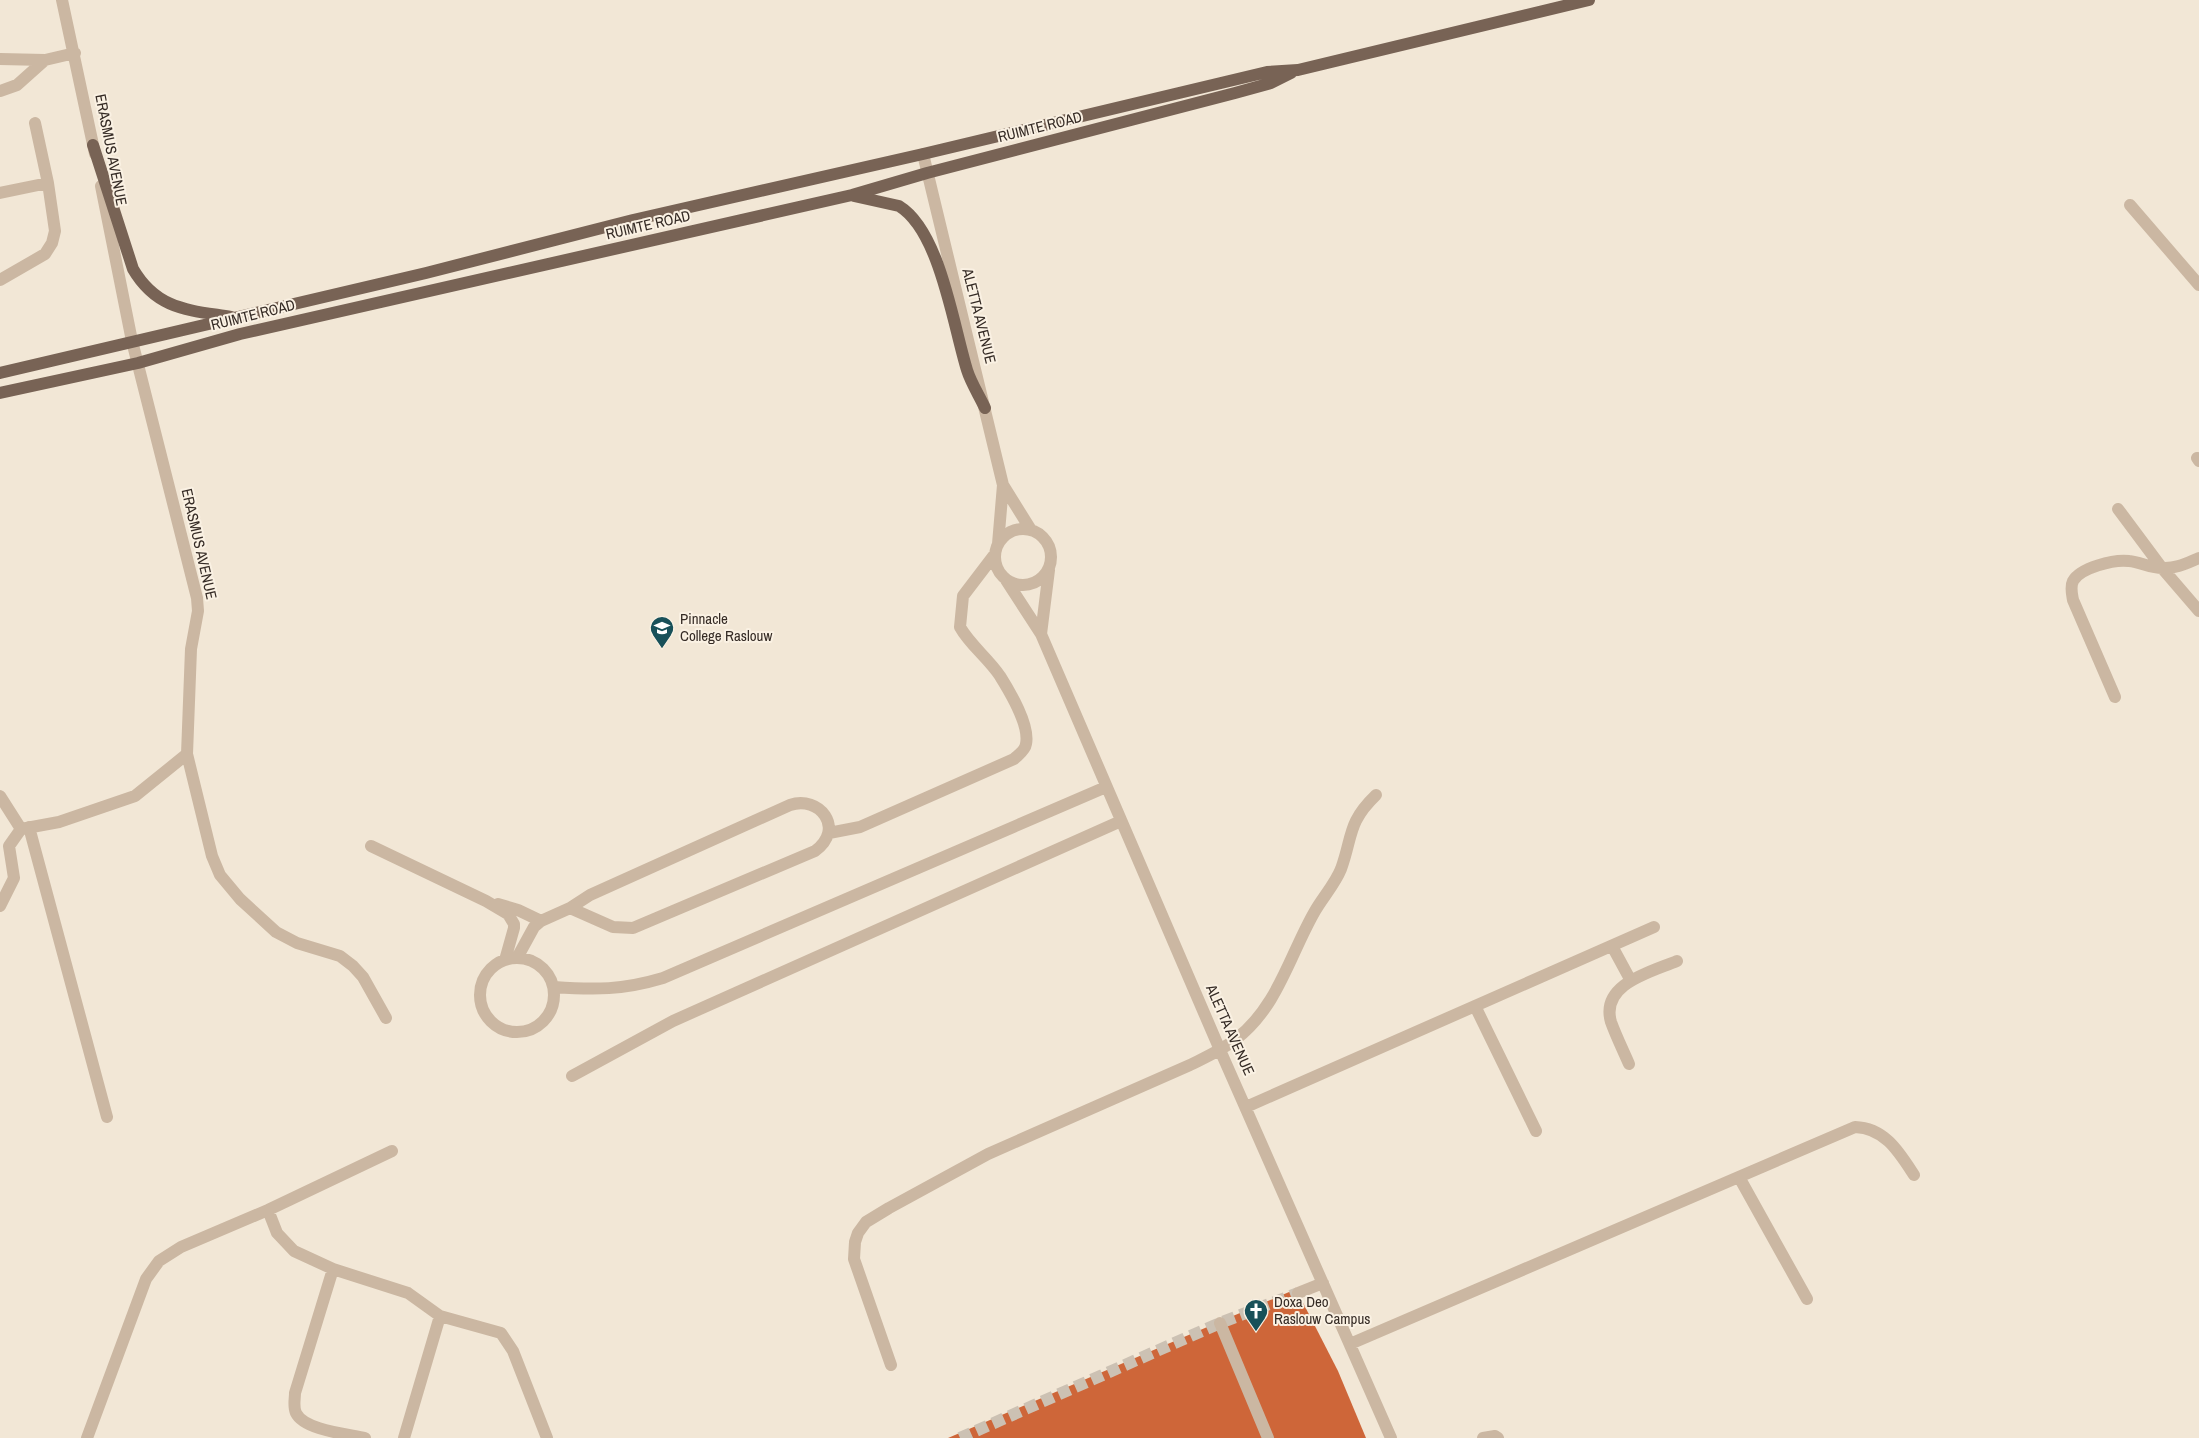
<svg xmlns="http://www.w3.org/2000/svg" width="2199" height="1438" font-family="'Archivo Narrow',sans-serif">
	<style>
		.building { fill: #ce6639 }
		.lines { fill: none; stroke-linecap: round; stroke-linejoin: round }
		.minor-tunnel { stroke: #ccc1b3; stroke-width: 12; stroke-dasharray: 12 6; stroke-linecap: butt }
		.minor { stroke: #cbb7a2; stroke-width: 12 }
		.major { stroke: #786355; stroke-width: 12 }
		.labels { text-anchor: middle; stroke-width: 4; stroke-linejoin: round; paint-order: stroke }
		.street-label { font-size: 15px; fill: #352b25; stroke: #faf1e3 }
		.poi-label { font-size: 15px; fill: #352b25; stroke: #faf1e3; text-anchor: start }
	</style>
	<rect width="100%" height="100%" fill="#f2e7d6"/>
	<path class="building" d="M1296,1289L1338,1371L1366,1438H948Z"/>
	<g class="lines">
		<path class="minor-tunnel" d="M960,1438L1220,1323L1298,1293"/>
		<path class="minor" d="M62,0L95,154
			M0,59L45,60L75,53
			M0,91L17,85L45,60
			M923,154L1003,485L1031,530
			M101,186L132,341L197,598L198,611L191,649L187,754L212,856L220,875L240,899L276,932L297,943L340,956L353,966L363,977L386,1018
			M0,193L48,183
			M2130,205L2199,285
			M0,280L45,254L52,243L55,231L48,183L35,123
			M2197,458L2199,461
			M2118,509L2162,568L2199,611
			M995 557a28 28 0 1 1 56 0a28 28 0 1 1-56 0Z
			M998,544L1003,485
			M1006,580L1041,634L1220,1050L1391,1438
			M1041,634L1049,570
			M2115,697L2073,600C2072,594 2070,587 2073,581C2080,568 2114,559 2129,561C2140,562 2151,568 2162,568C2176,569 2187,563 2199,558
			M0,796L21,829
			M29,827L107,1117
			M829,833L860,827L1014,759C1018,755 1025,751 1026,744C1030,725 1010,692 1000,676C988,658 970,645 960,627L963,596L995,554
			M371,846L486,901L508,914L514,924V928L505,960
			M498,904L518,910L541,921
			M0,906L14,878L9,846L21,829L59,822L135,796L187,754
			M1612,946L1631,981
			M517,958L534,927L541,921L570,908L590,895L790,805C819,795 846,828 815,851L633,928L613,927L570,908
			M480 995a37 37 0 1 1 74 0a37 37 0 1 1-74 0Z
			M554,987C595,990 623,990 663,978L1106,787
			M1475,1006L1536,1131
			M1629,1064C1623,1050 1616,1036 1611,1022C1600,984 1651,972 1677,961
			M572,1076L673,1021L1121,821
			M1246,1107L1654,927
			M1739,1177L1807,1299
			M268,1210L277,1233L294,1251L333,1269L408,1293L440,1316L501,1333L513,1351L547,1438
			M333,1269L295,1393C295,1399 293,1407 296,1413C304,1430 347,1434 365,1438
			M1298,1293L1323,1283
			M1220,1323L1268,1438
			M1350,1344L1855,1127C1885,1128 1899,1152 1914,1175
			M891,1365L854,1259L855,1242L858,1233L866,1222L889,1208L988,1154L1190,1065C1206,1057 1222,1050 1236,1039C1278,1007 1290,954 1315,911C1323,897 1335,884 1341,869C1353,836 1347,823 1376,795
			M87,1438L146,1279L159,1261L181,1247L268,1210L392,1151
			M404,1438L440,1316
			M1483,1438L1495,1436L1498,1438"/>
		<path class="major" d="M93,145L133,269C157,310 189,310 231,317
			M854,196L899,206C940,231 953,325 967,370C971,383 979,395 985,408
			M0,373L426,273L633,220L923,154L1267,72L1298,70L1589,0
			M0,393L138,363L240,334L852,195L927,173L1235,93L1271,83L1291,73"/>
	</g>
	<defs>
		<g id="school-pin" transform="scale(1.25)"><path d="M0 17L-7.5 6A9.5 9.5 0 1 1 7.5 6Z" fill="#185059" stroke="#faf1e3"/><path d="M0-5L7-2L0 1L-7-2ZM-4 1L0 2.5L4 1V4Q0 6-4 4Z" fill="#fff"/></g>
		<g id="church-pin" transform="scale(1.25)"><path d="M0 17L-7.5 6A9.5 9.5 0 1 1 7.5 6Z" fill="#185059" stroke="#faf1e3"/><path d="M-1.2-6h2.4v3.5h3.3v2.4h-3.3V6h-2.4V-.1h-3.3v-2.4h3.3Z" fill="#fff"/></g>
	</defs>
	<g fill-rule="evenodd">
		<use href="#school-pin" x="662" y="628"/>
		<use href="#church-pin" x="1256" y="1311"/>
	</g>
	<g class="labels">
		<g class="street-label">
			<text transform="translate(1040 127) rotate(-14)" y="5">RUIMTE ROAD</text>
			<text transform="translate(111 150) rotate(79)" y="5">ERASMUS AVENUE</text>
			<text transform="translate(648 225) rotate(-13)" y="5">RUIMTE ROAD</text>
			<text transform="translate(253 315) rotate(-14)" y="5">RUIMTE ROAD</text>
			<text transform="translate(979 316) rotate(76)" y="5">ALETTA AVENUE</text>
			<text transform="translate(199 544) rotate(77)" y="5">ERASMUS AVENUE</text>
			<text transform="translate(1230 1030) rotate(66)" y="5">ALETTA AVENUE</text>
		</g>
		<g class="poi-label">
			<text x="680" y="624">Pinnacle<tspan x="680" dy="17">College Raslouw</tspan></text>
			<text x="1274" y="1307">Doxa Deo<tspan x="1274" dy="17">Raslouw Campus</tspan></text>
		</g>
	</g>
</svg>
